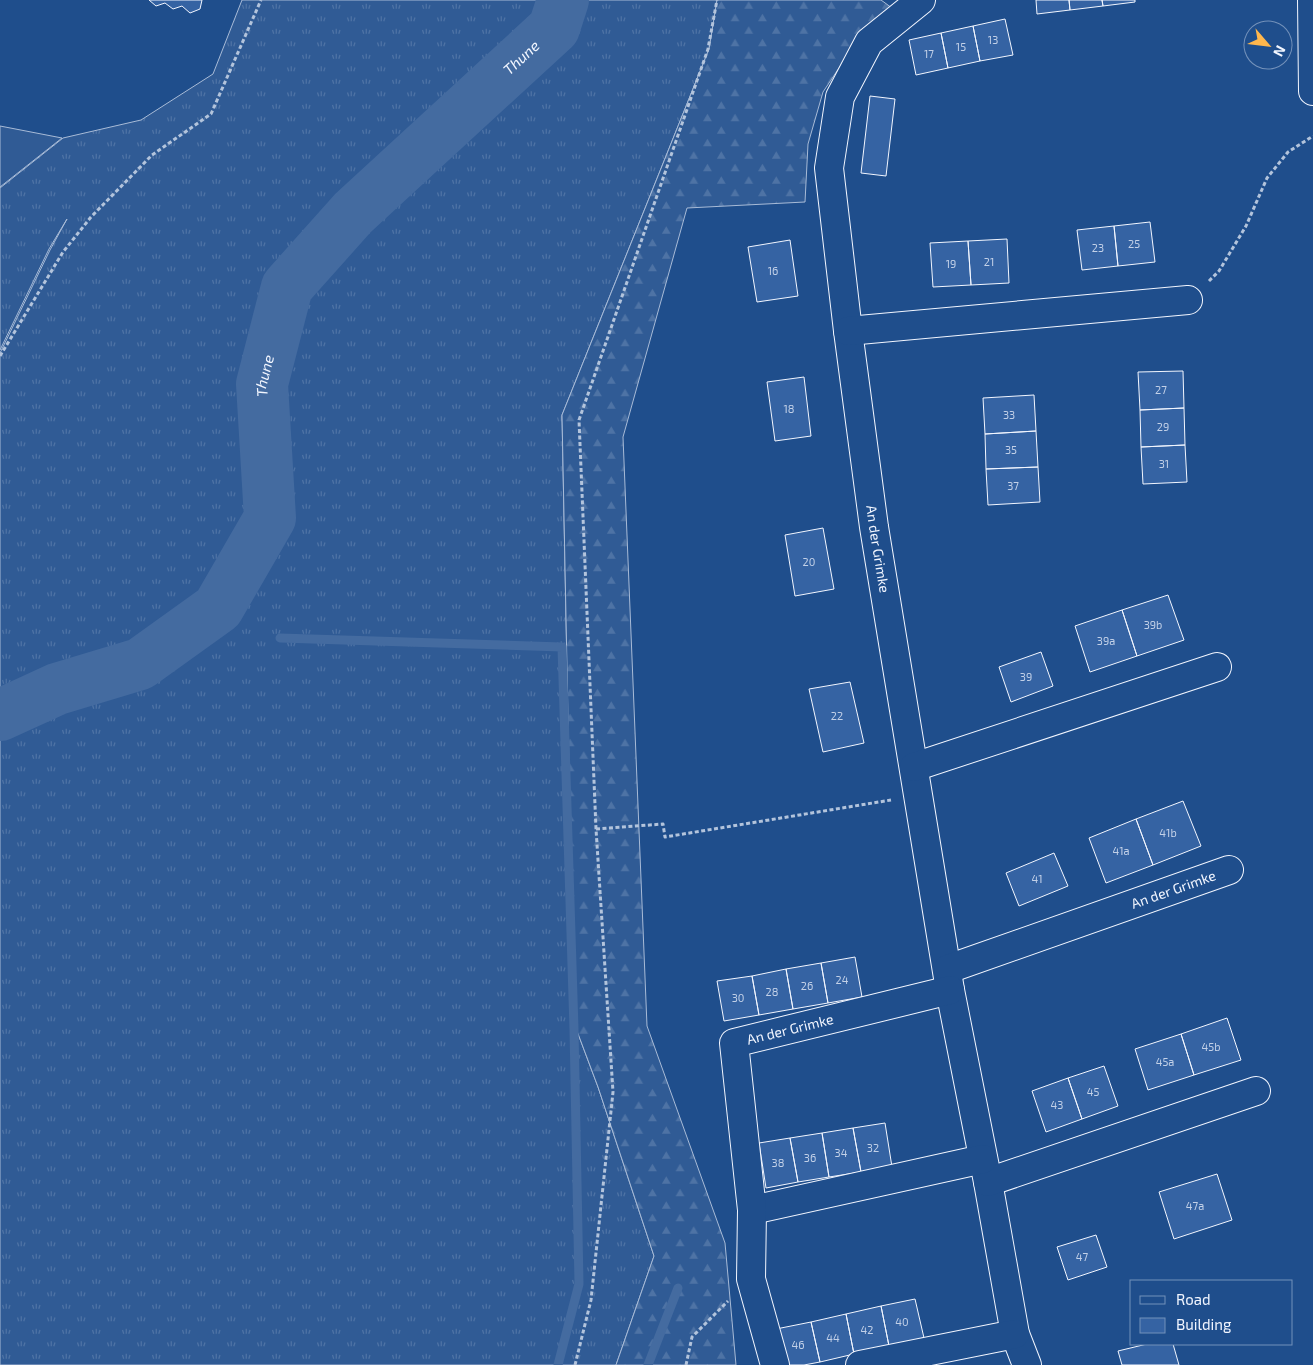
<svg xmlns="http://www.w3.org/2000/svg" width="1313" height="1365" font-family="'Exo 2',sans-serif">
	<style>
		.grass { fill: url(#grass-tufts); stroke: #a8bbd7 }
		.forest { fill: url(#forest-firs); stroke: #a8bbd7 }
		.built { fill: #305b95; stroke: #a8bbd7 }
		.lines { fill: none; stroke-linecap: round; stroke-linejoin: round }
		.stream { stroke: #446ba0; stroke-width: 9 }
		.river { stroke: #446ba0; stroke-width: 52 }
		.building { fill: #3563a3; stroke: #f2f6ff }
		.minor-casing { stroke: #f2f6ff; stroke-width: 30 }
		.path { stroke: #b3c4dc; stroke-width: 3; stroke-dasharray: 4 2.5; stroke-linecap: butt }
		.minor { stroke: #1f4e8c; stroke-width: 28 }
		.labels { text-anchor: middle; stroke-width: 4; stroke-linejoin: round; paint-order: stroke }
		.number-label { font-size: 11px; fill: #c3d1e8 }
		.street-label { font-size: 14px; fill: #f2f6ff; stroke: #1f4e8c }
		.water-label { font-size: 15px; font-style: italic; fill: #f2f6ff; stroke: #1f4e8c }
	</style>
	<defs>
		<pattern id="grass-tufts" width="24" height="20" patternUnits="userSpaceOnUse" patternTransform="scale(1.25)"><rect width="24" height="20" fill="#305b95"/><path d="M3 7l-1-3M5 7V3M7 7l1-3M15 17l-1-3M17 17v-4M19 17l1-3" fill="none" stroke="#4e73a5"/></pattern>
		<pattern id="forest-firs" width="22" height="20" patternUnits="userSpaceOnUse" patternTransform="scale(1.25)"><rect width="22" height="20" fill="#305b95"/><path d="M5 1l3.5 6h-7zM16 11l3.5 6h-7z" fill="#4e73a5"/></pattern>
	</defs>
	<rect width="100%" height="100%" fill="#1f4e8c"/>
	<path class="grass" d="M242,0H717L709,49L562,415L574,1023L598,1087L654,1256L616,1365H0V353L50,250L67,219L49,249L0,350V188L63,138L141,120L213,74Z"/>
	<path class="forest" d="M717,0H881L892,8L853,47L823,92L808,144L805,202L687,208L623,437L647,1026L725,1243L736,1365H616L654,1256L598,1087L574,1023L562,415L709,49Z"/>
	<path class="built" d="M0,126L62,138L0,187Z"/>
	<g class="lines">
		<path class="stream" d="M280,638L562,647L574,1029L579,1284L558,1365
			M648,1365L678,1288"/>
		<path class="river" id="s1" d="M0,715L57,689L140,664L218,608L270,518L262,384L287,287L353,213L554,28L563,0"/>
	</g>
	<path class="building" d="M149,0H202L200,9L190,13L182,6L173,9L165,3L156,6Z
		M1036,0H1069L1070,10L1037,14Z
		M1069,0H1102L1103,6L1070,10Z
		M1102,0H1135V2L1103,6Z
		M1005,19L1013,55L980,61L973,26Z
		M973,26L980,61L948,68L941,33Z
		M941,33L948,68L916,75L909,40Z
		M870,96L895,99L886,176L861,173Z
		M1150,222L1155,262L1118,266L1114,226Z
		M1114,226L1118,266L1082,270L1077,230Z
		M1007,239L1009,283L971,285L968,241Z
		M790,240L798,296L757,302L748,247Z
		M968,241L971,285L933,287L930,243Z
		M1183,371L1184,408L1140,410L1138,372Z
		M804,377L811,436L775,441L767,382Z
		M1034,395L1036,431L985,434L983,398Z
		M1184,408L1185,445L1141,447L1140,410Z
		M1036,431L1038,467L986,469L985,434Z
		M1185,445L1187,482L1143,484L1141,447Z
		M1038,467L1040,502L988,505L986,469Z
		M823,528L834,589L795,596L785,535Z
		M1168,595L1184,640L1137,656L1122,610Z
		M1122,610L1137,656L1090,672L1075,626Z
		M1041,652L1053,686L1011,702L999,667Z
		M850,682L864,743L823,752L809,689Z
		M1183,801L1201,846L1153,865L1136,819Z
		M1136,819L1153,865L1106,883L1089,838Z
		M1054,853L1068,886L1019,906L1006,873Z
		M855,957L862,997L828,1003L821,963Z
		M821,963L828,1003L793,1009L786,969Z
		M786,969L793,1009L759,1015L752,976Z
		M752,976L759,1015L724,1021L717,981Z
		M1227,1018L1241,1060L1194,1075L1181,1034Z
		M1181,1034L1194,1075L1148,1090L1135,1049Z
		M1104,1066L1118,1106L1082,1119L1068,1078Z
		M1068,1078L1082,1119L1046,1132L1032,1091Z
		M885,1123L892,1167L861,1172L853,1128Z
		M853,1128L861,1172L829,1177L822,1133Z
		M822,1133L829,1177L798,1182L790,1138Z
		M790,1138L798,1182L766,1188L759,1143Z
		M1217,1174L1232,1220L1174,1239L1159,1192Z
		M1096,1235L1107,1267L1068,1280L1057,1247Z
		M915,1299L924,1338L889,1346L881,1306Z
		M881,1306L889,1346L854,1354L846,1314Z
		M846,1314L854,1354L820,1362L811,1322Z
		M811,1322L820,1362L804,1365H784L776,1329Z
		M1147,1344H1173L1179,1365H1122L1118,1351Z"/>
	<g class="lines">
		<g class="minor-casing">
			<g id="minor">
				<path id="s2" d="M921,0L869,42L840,97L829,168L848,331L874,527L918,795L950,990L988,1182L1015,1334L1027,1365"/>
				<path d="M1312,0L1313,91"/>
				<path d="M848,331L1188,300"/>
				<path d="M914,767L1217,667"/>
				<path id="s3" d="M948,969L1229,870"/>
				<path d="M988,1182L1256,1091"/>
				<path d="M752,1210L983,1159"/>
				<path id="s4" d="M775,1365L751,1279L752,1210L734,1043L950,990"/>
				<path d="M860,1365L1015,1334"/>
			</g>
		</g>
		<path class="path" d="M1209,281L1219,271L1246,226L1267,178L1288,152L1313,136
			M0,356L63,252L91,217L152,155L211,114L261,0
			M596,829L663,824L665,837L891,800
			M575,1365L591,1300L613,1092L596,829L579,420L708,49L717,0
			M686,1365L692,1337L728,1301"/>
		<use href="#minor" class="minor"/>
	</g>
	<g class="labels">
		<g class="number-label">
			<text x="993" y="44">13</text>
			<text x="961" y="51">15</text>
			<text x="929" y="58">17</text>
			<text x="1134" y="248">25</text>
			<text x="1098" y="252">23</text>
			<text x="989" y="266">21</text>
			<text x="951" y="268">19</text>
			<text x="773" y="275">16</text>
			<text x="1161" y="394">27</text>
			<text x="789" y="413">18</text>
			<text x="1009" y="419">33</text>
			<text x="1163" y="431">29</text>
			<text x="1011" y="454">35</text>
			<text x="1164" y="468">31</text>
			<text x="1013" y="490">37</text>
			<text x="809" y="566">20</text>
			<text x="1153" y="629">39b</text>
			<text x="1106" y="645">39a</text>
			<text x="1026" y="681">39</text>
			<text x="837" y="720">22</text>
			<text x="1168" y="837">41b</text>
			<text x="1121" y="855">41a</text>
			<text x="1037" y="883">41</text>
			<text x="842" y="984">24</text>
			<text x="807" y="990">26</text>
			<text x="772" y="996">28</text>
			<text x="738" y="1002">30</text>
			<text x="1211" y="1051">45b</text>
			<text x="1165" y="1066">45a</text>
			<text x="1093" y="1096">45</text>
			<text x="1057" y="1109">43</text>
			<text x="873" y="1152">32</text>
			<text x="841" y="1157">34</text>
			<text x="810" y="1162">36</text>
			<text x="778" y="1167">38</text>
			<text x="1195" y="1210">47a</text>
			<text x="1082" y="1261">47</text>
			<text x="902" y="1326">40</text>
			<text x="867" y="1334">42</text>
			<text x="833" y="1342">44</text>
			<text x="798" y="1349">46</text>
		</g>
		<g class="street-label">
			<text dy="5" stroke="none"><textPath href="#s2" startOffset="585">An der Grimke</textPath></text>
			<text dy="5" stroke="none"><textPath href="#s3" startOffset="239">An der Grimke</textPath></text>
			<text dy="5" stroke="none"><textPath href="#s4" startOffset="384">An der Grimke</textPath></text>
		</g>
		<g class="water-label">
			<text dy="5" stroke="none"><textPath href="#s1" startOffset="912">Thune</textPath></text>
			<text dy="5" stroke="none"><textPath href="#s1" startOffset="492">Thune</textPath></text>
		</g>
	</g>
	<rect x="1130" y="1280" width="162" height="65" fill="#1f4e8c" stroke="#7391ba"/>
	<rect x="1140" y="1296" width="25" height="8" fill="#1f4e8c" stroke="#7391ba"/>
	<text x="1176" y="1305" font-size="15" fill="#f2f6ff">Road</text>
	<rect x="1140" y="1318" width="25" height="15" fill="#3563a3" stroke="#7391ba"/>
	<text x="1176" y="1330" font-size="15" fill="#f2f6ff">Building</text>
	<g transform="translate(1268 45) rotate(118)"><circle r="24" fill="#1f4e8c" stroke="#7391ba"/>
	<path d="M0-4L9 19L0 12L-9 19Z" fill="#ffb74d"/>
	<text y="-8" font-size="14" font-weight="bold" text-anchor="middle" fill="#f2f6ff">N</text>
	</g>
</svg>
